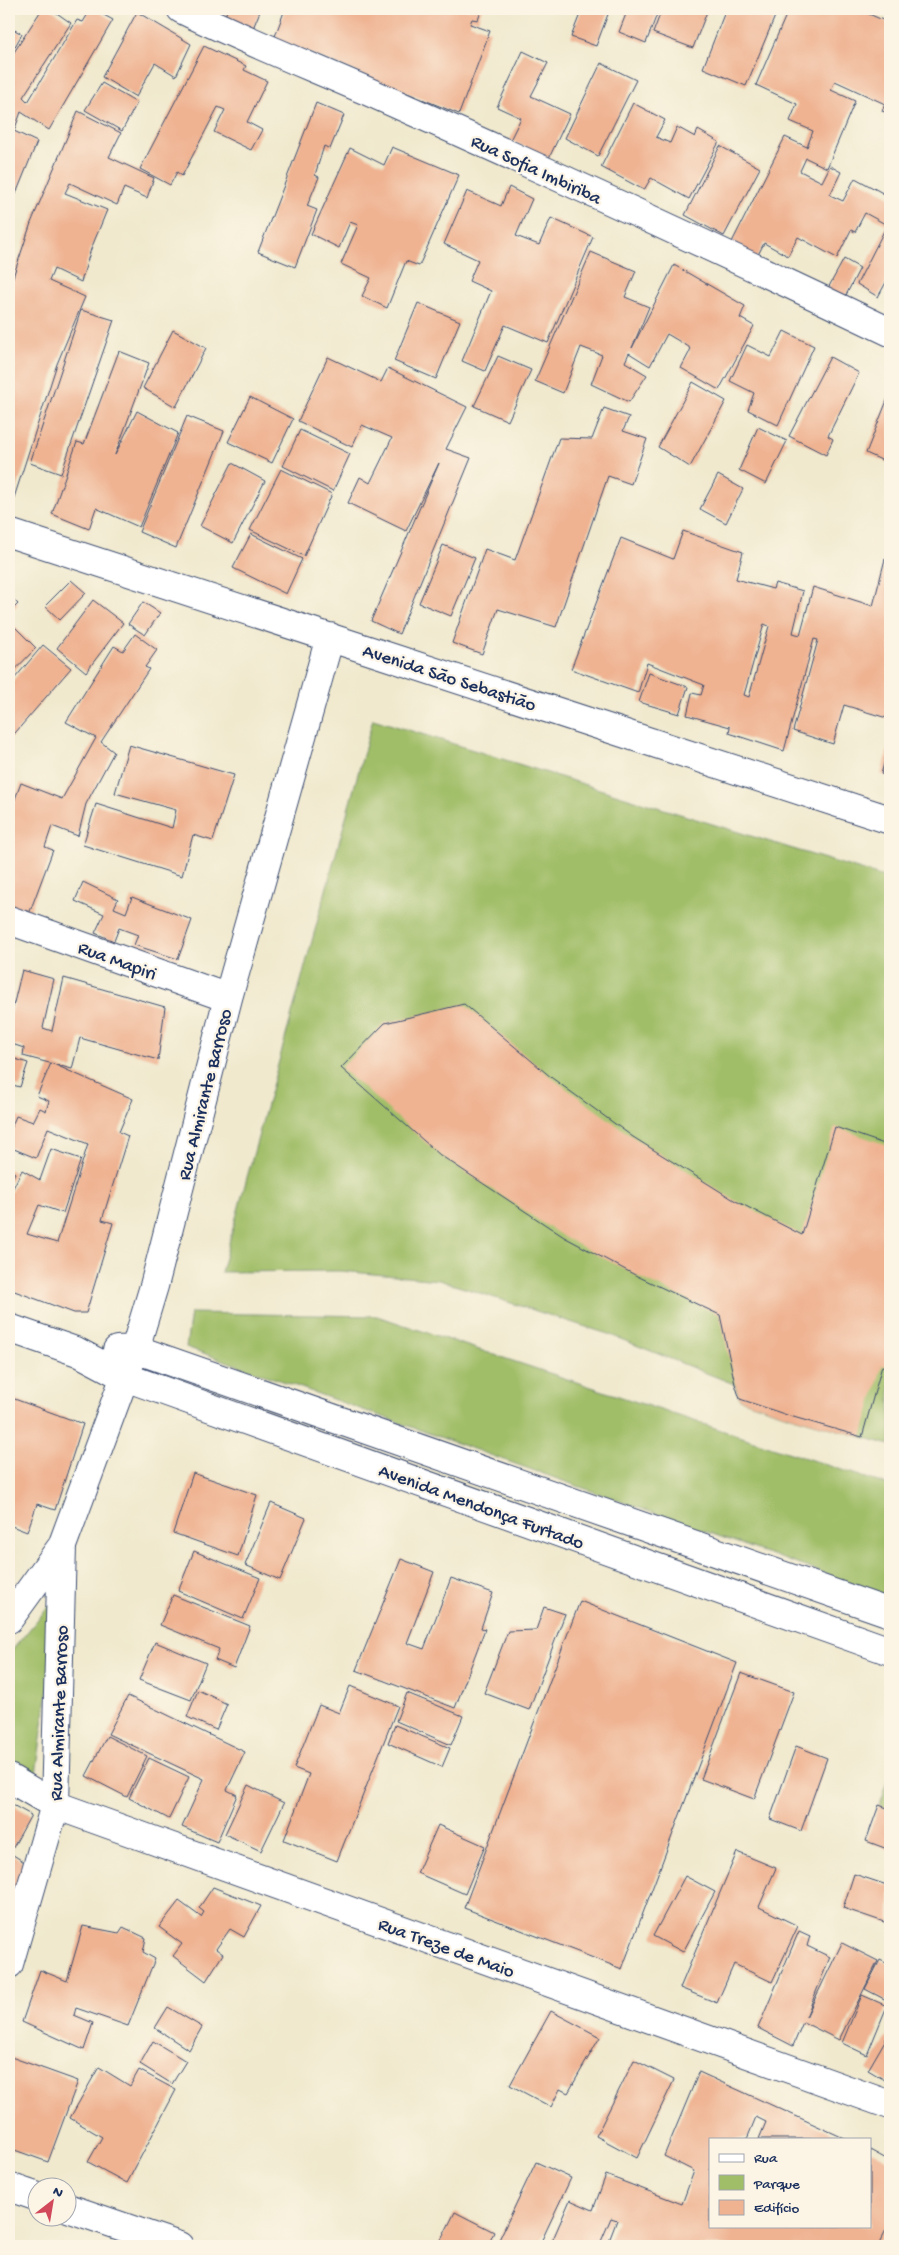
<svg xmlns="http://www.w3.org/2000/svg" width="899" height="2255" font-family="'Gochi Hand',sans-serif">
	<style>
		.green { fill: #a0be67; stroke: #5e7662 }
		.building { fill: #efb392; fill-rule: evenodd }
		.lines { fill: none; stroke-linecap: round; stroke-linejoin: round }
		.minor-casing { stroke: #3b4b6f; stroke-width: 30 }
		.minor { stroke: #fff; stroke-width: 28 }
		.labels { text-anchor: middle; stroke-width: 4.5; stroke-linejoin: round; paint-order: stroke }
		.street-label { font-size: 19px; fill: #1b2f5e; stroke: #fcf5e5 }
	</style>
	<rect width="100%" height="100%" fill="#fcf5e5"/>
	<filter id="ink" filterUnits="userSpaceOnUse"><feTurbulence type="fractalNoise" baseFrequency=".02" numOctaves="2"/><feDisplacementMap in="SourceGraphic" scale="10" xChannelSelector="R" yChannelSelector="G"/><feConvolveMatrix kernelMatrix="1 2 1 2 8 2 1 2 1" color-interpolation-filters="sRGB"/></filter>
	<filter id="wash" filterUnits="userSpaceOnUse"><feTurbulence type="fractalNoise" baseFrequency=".0096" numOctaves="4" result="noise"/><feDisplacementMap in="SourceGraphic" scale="20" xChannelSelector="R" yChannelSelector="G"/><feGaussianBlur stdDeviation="1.12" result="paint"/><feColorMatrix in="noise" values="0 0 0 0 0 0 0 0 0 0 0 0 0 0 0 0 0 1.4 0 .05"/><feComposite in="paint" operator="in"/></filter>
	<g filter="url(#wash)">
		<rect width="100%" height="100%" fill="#f0e9ce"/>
		<path class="green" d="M373,719L890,879V1445L790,1416L740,1399L734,1384L608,1334L439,1280L340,1271L221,1272Z
			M191,1313L377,1316L890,1486V1597L186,1347Z
			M62,1590L35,1781L9,1770V1654Z
			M890,1773V1809L879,1805Z"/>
		<g id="blocks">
			<path class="building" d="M42,9H51L71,23L23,97L28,102L77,20L83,22L91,9H93L113,20L49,130L21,112L14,131L37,142L9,211V60Z
				M223,9H261L251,33L223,20L227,11Z
				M285,9H482L478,20L472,19L470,24L490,31L459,114L274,39Z
				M582,9H610L596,46L571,37Z
				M614,9H659L646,43L619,32L626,14Z
				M662,9H708L693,48L653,33Z
				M726,9H778L746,86L703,68Z
				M782,9H864V12L890,23V114L882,111L885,104L835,81L831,90L855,101L827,168L806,158L800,171L822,182L830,166L841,172L830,195L843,201L855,178L890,197V275L878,297L857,284L887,225L865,213L855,232L851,230L837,258L798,237L788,256L764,243L755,261L729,248L785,137L807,147L813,131L790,121L797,104L756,85L787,13L781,11Z
				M137,12L191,44L176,76L155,63L136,97L102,77Z
				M9,27L22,34L9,57Z
				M204,46L246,66L244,70L267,81L247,122L262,130L251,150L214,132L225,110L218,107L182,176L177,172L170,185L140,169Z
				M523,51L548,63L531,96L570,114L549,158L510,140L521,118L497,107Z
				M601,63L636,80L598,156L565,138Z
				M102,83L137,103L122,131L85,110Z
				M316,103L344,115L330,149L324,146L315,175L319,177L307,206L317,210L295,267L258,252Z
				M633,103L665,120L656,137L670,143L677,127L695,137L698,130L719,142L689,199L651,178L644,190L601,167Z
				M78,111L121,133L109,157L154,178L147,198L124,188L117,205L70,183L65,193L107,210L91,249L81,282L54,269L49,281L85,297L57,364L12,504L9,503V289L31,223Z
				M720,146L760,168L724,236L685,215Z
				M392,147L459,175L419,266L406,261L387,308L362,296L371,278L341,264L358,225L350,222L339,248L311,234L350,148L384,165Z
				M509,187L532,199L516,236L539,245L551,218L593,237L548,343L505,325L485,371L462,361L491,291L469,281L478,260L444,244L467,191L501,206Z
				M591,252L636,271L625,297L649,307L632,348L674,265L745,306L740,318L754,326L719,390L681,368L690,351L689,347L667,334L650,366L629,353L625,362L647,375L629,402L591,384L602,355L581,347L563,393L535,381Z
				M844,259L860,268L844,299L827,290Z
				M418,303L460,321L436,379L394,361Z
				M81,310L114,320L61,474L30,463Z
				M173,330L206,348L176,407L143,388Z
				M784,331L814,346L778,425L748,410L754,393L730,381L747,345L771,357Z
				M119,351L149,363L115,455L137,411L178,433L139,527L96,508L89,529L52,514L77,442L84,444Z
				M498,356L531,370L508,421L474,406Z
				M328,357L381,382L388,368L467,407L446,449L471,458L399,634L371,621L439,463L406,531L348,503L360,477L370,483L392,438L362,425L352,447L298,421Z
				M830,357L859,373L828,436L833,439L826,455L789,436Z
				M693,382L726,401L690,467L658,447Z
				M890,393V464L866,453Z
				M250,397L293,419L272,463L228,442Z
				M604,408L629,417L623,431L647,439L631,484L608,476L556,627L498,609L482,654L452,643L485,549L515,560L559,438L592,439Z
				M187,416L224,431L176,548L139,532Z
				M758,427L787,441L766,484L739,470Z
				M300,430L350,454L333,491L283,466Z
				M232,463L265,481L233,543L200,526Z
				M281,469L332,494L304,556L250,530Z
				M718,475L743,489L726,523L700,509Z
				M683,531L743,552L736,579L773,589L775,583L803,591L793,633L800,635L813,587L873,606L885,559L890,561V719L844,705L833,744L793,731L818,640L814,639L784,751L729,733L730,727L687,715L692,693L701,695L704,685L647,663L638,693L571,669L621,538L673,559ZM764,624L769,626L749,697L744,695Z
				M251,534L302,559L286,594L233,568Z
				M443,545L475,558L451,616L419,603Z
				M71,580L86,593L60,620L45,606Z
				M9,595L18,604L9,613Z
				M93,600L123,623L86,672L57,648Z
				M143,602L160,613L145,635L128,624Z
				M9,621L36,648L9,676Z
				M135,634L157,650L145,667L149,669L101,742L114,752L86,804L78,836L52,826L45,847L53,850L29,914L9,906V815L21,783L62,799L96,738L66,722L114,646L123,651Z
				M43,645L71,668L9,740V685Z
				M649,673L688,687L679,714L639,702Z
				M890,742V777L881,774Z
				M129,745L234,775L213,841L193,835L182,876L83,845L96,804L172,828L176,810L115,793Z
				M83,882L118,899L114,908L126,913L132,897L192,920L178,959L134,945L138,935L119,928L114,941L95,933L104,914L75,901Z
				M22,970L54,979L43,1028L52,1031L64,978L165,1007L158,1060L80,1038L72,1069L23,1056L24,1048L9,1043V1023Z
				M464,1004L552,1078L633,1137L734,1200L802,1235L835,1127L890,1146V1367L882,1366L862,1437L790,1416L740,1399L735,1384L720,1315L637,1276L564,1237L440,1155L341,1068L385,1023Z
				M9,1057L28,1063L20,1087L9,1084Z
				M51,1063L133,1099L119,1132L128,1136L102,1220L113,1223L86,1313H74L9,1289V1191L11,1192L22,1170L40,1180L51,1149L81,1159L63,1213L39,1205L27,1234L57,1243L88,1144L48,1128L36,1158L9,1147V1133L16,1116L33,1122L40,1108L46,1111L49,1101L37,1096Z
				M9,1169L15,1173L9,1184Z
				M9,1397L83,1424L55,1510L37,1504L27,1532L9,1525Z
				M193,1473L257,1495L238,1556L173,1533Z
				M271,1503L306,1518L280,1580L245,1565Z
				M194,1551L260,1578L243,1619L178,1591Z
				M401,1559L434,1572L407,1643L424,1649L451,1578L493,1593L481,1628L485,1629L455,1708L356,1670Z
				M173,1595L250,1626L234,1668L215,1660L219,1649L160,1625Z
				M580,1601L737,1663L622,1969L464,1908Z
				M544,1607L565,1614L529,1710L484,1693L508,1631L536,1630Z
				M155,1642L206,1663L191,1700L139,1680Z
				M741,1673L794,1692L754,1799L701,1779Z
				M350,1686L398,1706L337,1861L284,1840L309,1774L294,1768L319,1705L339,1713Z
				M198,1690L227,1704L216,1730L187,1717Z
				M407,1693L463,1716L451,1745L396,1721Z
				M128,1696L245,1752L227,1790L237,1795L217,1842L182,1827L204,1779L108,1734Z
				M395,1725L450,1748L442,1767L388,1743Z
				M107,1736L147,1756L127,1797L86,1776Z
				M796,1746L827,1758L801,1831L770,1819Z
				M149,1758L189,1777L169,1819L129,1798Z
				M248,1785L284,1803L261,1851L225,1834Z
				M9,1803L31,1815L10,1853L29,1865L9,1905Z
				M879,1805L890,1809V1850L866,1841Z
				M438,1825L485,1846L465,1894L417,1873Z
				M737,1852L776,1868L759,1907L798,1926L772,1982L734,1964L717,2003L680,1988Z
				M854,1874L890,1886V1924L843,1908Z
				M685,1876L715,1892L683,1952L653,1936Z
				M213,1887L261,1906L244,1937L230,1929L216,1949L223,1954L206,1981L173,1956L182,1944L159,1927L179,1901L201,1917L204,1912L199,1908Z
				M83,1926L119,1933L123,1927L146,1938L143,1952L155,1959L128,2026L76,2008L74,2015L93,2023L84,2050L22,2022L40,1970L67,1981Z
				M799,1931L810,1936L807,1946L830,1957L806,2017L842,1943L878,1961L839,2040L803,2022L793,2046L758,2028Z
				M880,1960L890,1965L888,2001L865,1989Z
				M862,1995L887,2006L867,2055L842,2043Z
				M168,2007L202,2027L189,2050L155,2028Z
				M551,2011L600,2037L568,2093L560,2089L551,2107L510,2085Z
				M890,2032V2083L868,2070Z
				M153,2041L186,2061L172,2084L140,2064Z
				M11,2057L78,2081L48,2162L9,2148V2065Z
				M634,2060L674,2080L637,2158L596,2136Z
				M99,2067L130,2086L139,2070L176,2090L127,2183L88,2162L102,2137L70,2118Z
				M699,2072L846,2139H759L766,2122L756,2117L747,2139H710V2226H870V2150L890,2161V2222L878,2246H607L617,2220L611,2218L599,2246H550L570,2200L593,2210L606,2175L682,2204L694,2171L664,2156Z
				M536,2162L571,2178L539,2246H496Z
				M455,2212L494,2232L488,2246H438Z"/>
		</g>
	</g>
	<g filter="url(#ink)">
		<use href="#blocks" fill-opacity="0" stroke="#3b4b6f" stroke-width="1"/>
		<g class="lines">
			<g class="minor-casing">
				<path id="minor" d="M181,9C242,39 305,64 367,91C543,169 717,249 890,332
					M9,533L890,820
					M9,920L228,998
					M9,1328L78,1352L125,1377L890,1651
					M117,1350L135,1349L890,1613
					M9,1619L62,1546L135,1349L154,1286L228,998L330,637
					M9,1778L55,1805L890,2105
					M9,1964L55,1805L62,1546
					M9,2187L38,2197
					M68,2208L179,2246"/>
			</g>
			<use href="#minor" class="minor"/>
		</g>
	</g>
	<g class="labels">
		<g class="street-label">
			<text transform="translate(537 168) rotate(25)" y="7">Rua Sofia Imbiriba</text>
			<text transform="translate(450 676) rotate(18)" y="7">Avenida São Sebastião</text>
			<text transform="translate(118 959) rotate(20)" y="7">Rua Mapiri</text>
			<text transform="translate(203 1094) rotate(-76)" y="7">Rua Almirante Barroso</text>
			<text transform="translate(482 1505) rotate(20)" y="7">Avenida Mendonça Furtado</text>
			<text transform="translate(57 1713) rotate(-88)" y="7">Rua Almirante Barroso</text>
			<text transform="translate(447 1946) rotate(20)" y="7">Rua Treze de Maio</text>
		</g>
	</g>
	<rect width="899" height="2255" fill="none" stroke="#fcf5e5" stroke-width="30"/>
	<rect x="709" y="2138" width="162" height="90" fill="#fcf5e5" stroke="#a2a6af"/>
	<rect x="719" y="2154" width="25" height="8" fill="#ffffff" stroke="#a2a6af"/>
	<text x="754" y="2162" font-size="15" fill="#1b2f5e">Rua</text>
	<rect x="719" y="2175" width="25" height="15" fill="#a0be67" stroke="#a2a6af"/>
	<text x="754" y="2188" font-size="15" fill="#1b2f5e">Parque</text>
	<rect x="719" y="2200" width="25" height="15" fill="#efb392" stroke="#a2a6af"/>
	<text x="754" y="2212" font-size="15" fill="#1b2f5e">Edifício</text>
	<g transform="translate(52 2202) rotate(31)"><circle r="24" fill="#fcf5e5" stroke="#a2a6af"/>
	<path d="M0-4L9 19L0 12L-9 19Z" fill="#d1495b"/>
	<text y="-8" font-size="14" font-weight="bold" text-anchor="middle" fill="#1b2f5e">N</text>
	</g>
</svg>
